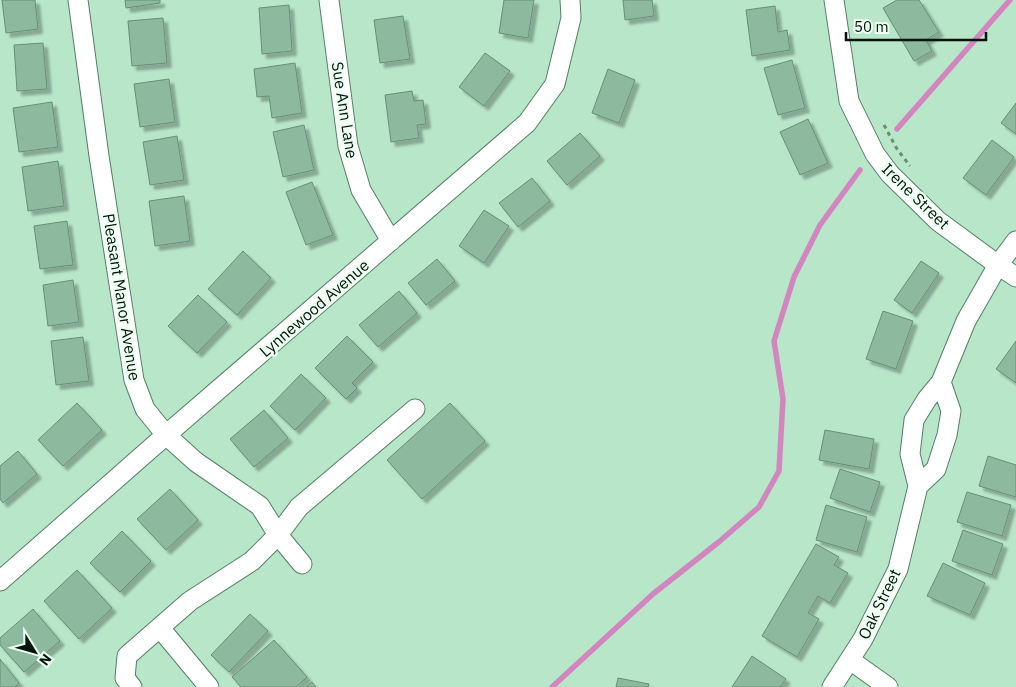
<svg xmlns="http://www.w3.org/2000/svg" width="1016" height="687" font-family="'IBM Plex Sans',sans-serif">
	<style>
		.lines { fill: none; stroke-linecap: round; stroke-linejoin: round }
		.stream { stroke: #d385bf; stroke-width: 5.5 }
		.building { fill: #8db99e; stroke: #669076; filter: url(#shadow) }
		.minor-casing { stroke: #557f66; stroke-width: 21 }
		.path { stroke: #6b8d78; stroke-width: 3; stroke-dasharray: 4 4; stroke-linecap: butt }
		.minor { stroke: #fff; stroke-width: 19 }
		.labels { text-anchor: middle; stroke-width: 5; stroke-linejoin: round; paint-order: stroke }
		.street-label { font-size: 16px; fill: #04140b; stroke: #edfff3 }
	</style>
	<defs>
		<filter id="shadow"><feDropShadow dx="4.5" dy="4.5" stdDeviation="1" flood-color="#0004"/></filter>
	</defs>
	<rect width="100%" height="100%" fill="#b8e6c9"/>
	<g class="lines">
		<path class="stream" d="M897,129L1010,0
			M552,687L653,594L720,541L759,507L779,471L783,399L774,341L794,277L820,225L860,170"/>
	</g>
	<path class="building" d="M2,0H35L38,29L6,33Z
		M125,0H160V3L126,8Z
		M504,0H534L528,38L499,33Z
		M623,0H652L654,16L625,20Z
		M897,0H919L939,32L926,40L932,51L914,61L883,8Z
		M289,5L292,51L262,54L259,8Z
		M775,6L778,32L787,30L790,50L752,56L746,10Z
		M403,16L410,59L380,63L374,20Z
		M163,18L167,63L132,66L128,21Z
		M43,43L47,89L17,91L14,45Z
		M485,53L510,71L484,106L459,87Z
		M792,60L805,108L778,115L764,68Z
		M295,63L302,113L272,118L269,96L257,97L254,69Z
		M608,69L635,80L619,123L592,113Z
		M169,79L175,122L140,127L134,84Z
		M412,91L414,101L423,100L426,124L417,125L419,138L391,142L385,95Z
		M52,102L58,147L19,152L13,108Z
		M1016,103V134L1001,123Z
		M808,119L828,163L800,175L780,132Z
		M304,125L314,170L283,177L273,132Z
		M580,133L600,156L567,185L547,161Z
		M177,136L184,180L150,185L143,142Z
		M992,140L1014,157L986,195L963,178Z
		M58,161L64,206L28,211L22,167Z
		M532,178L550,201L518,227L499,203Z
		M312,182L333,235L306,245L286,192Z
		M184,196L190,241L155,246L149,201Z
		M484,210L509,226L484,263L459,246Z
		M67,221L73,265L40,269L34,226Z
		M243,251L271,278L237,315L208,289Z
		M437,259L455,281L426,305L408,283Z
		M921,261L939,273L912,313L894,300Z
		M73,280L79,322L48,326L43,285Z
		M399,291L417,313L378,347L359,325Z
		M198,295L227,322L197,353L168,326Z
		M883,311L913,321L896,369L866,359Z
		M347,336L373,362L352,383L357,388L346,399L315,368Z
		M83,337L89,381L56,385L51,341Z
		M1016,341V383L996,369Z
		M301,374L326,398L295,430L270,406Z
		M77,403L102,430L63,466L38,440Z
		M450,403L485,441L422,499L387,460Z
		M264,410L288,438L254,467L230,439Z
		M825,430L874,439L869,469L819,460Z
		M18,451L37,474L3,503L0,499V466Z
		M988,456L1016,465V497L979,486Z
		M840,469L880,482L870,512L830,498Z
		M170,489L198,520L166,550L137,519Z
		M967,492L1011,505L1002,536L957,522Z
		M826,505L867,517L857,552L816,540Z
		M963,530L1003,544L992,575L952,561Z
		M122,531L151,561L120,592L90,563Z
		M816,544L839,557L834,565L848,573L830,603L818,596L808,613L819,619L797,657L762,636Z
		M943,563L985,583L970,615L927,596Z
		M77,570L112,608L79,639L44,601Z
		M33,609L60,641L24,672L0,645V638Z
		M250,614L268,631L229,672L211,655Z
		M274,640L307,677L296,687H241L232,677Z
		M752,656L786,679L780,687H732Z
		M0,659L19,683L15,687H0Z
		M618,678L649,684L648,687H616Z
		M312,682L316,687H306Z"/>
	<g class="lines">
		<g class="minor-casing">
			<path id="minor" d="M78,0L99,156L134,380L145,409L166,435L196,462L260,506L278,535L252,561L190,601L127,656L125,678L132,687
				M329,0L348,146L361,190L391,241
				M834,0L849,101L875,154L890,174L938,221L998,265L1016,277
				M918,486L936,469L947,435L951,411L941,382
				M302,564L278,535L299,507L415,409
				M0,581L166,435L527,123L555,84L571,18L570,0
				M160,628L209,687
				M850,660L888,687
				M832,687L863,639L898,569L918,486L910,454L914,420L927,399L941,382L966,321L998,265L1016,241"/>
		</g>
		<path class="path" d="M884,125L897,149L910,166"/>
		<use href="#minor" class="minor"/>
	</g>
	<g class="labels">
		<g class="street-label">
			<text transform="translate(345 110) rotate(81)" y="6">Sue Ann Lane</text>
			<text transform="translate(916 196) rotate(44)" y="6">Irene Street</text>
			<text transform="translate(122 297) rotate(81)" y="6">Pleasant Manor Avenue</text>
			<text transform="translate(314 308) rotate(-41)" y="6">Lynnewood Avenue</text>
			<text transform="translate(879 604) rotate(-64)" y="6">Oak Street</text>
		</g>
	</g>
	<g transform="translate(35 652) rotate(127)" stroke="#edfff3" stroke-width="4" paint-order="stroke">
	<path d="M0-4L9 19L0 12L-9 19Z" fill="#04140b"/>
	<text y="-8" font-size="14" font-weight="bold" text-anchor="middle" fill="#04140b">N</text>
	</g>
	<path d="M846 32v8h140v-8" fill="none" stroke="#04140b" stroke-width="2.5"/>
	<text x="854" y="32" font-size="15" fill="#04140b" stroke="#edfff3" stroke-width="4" paint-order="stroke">50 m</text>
</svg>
